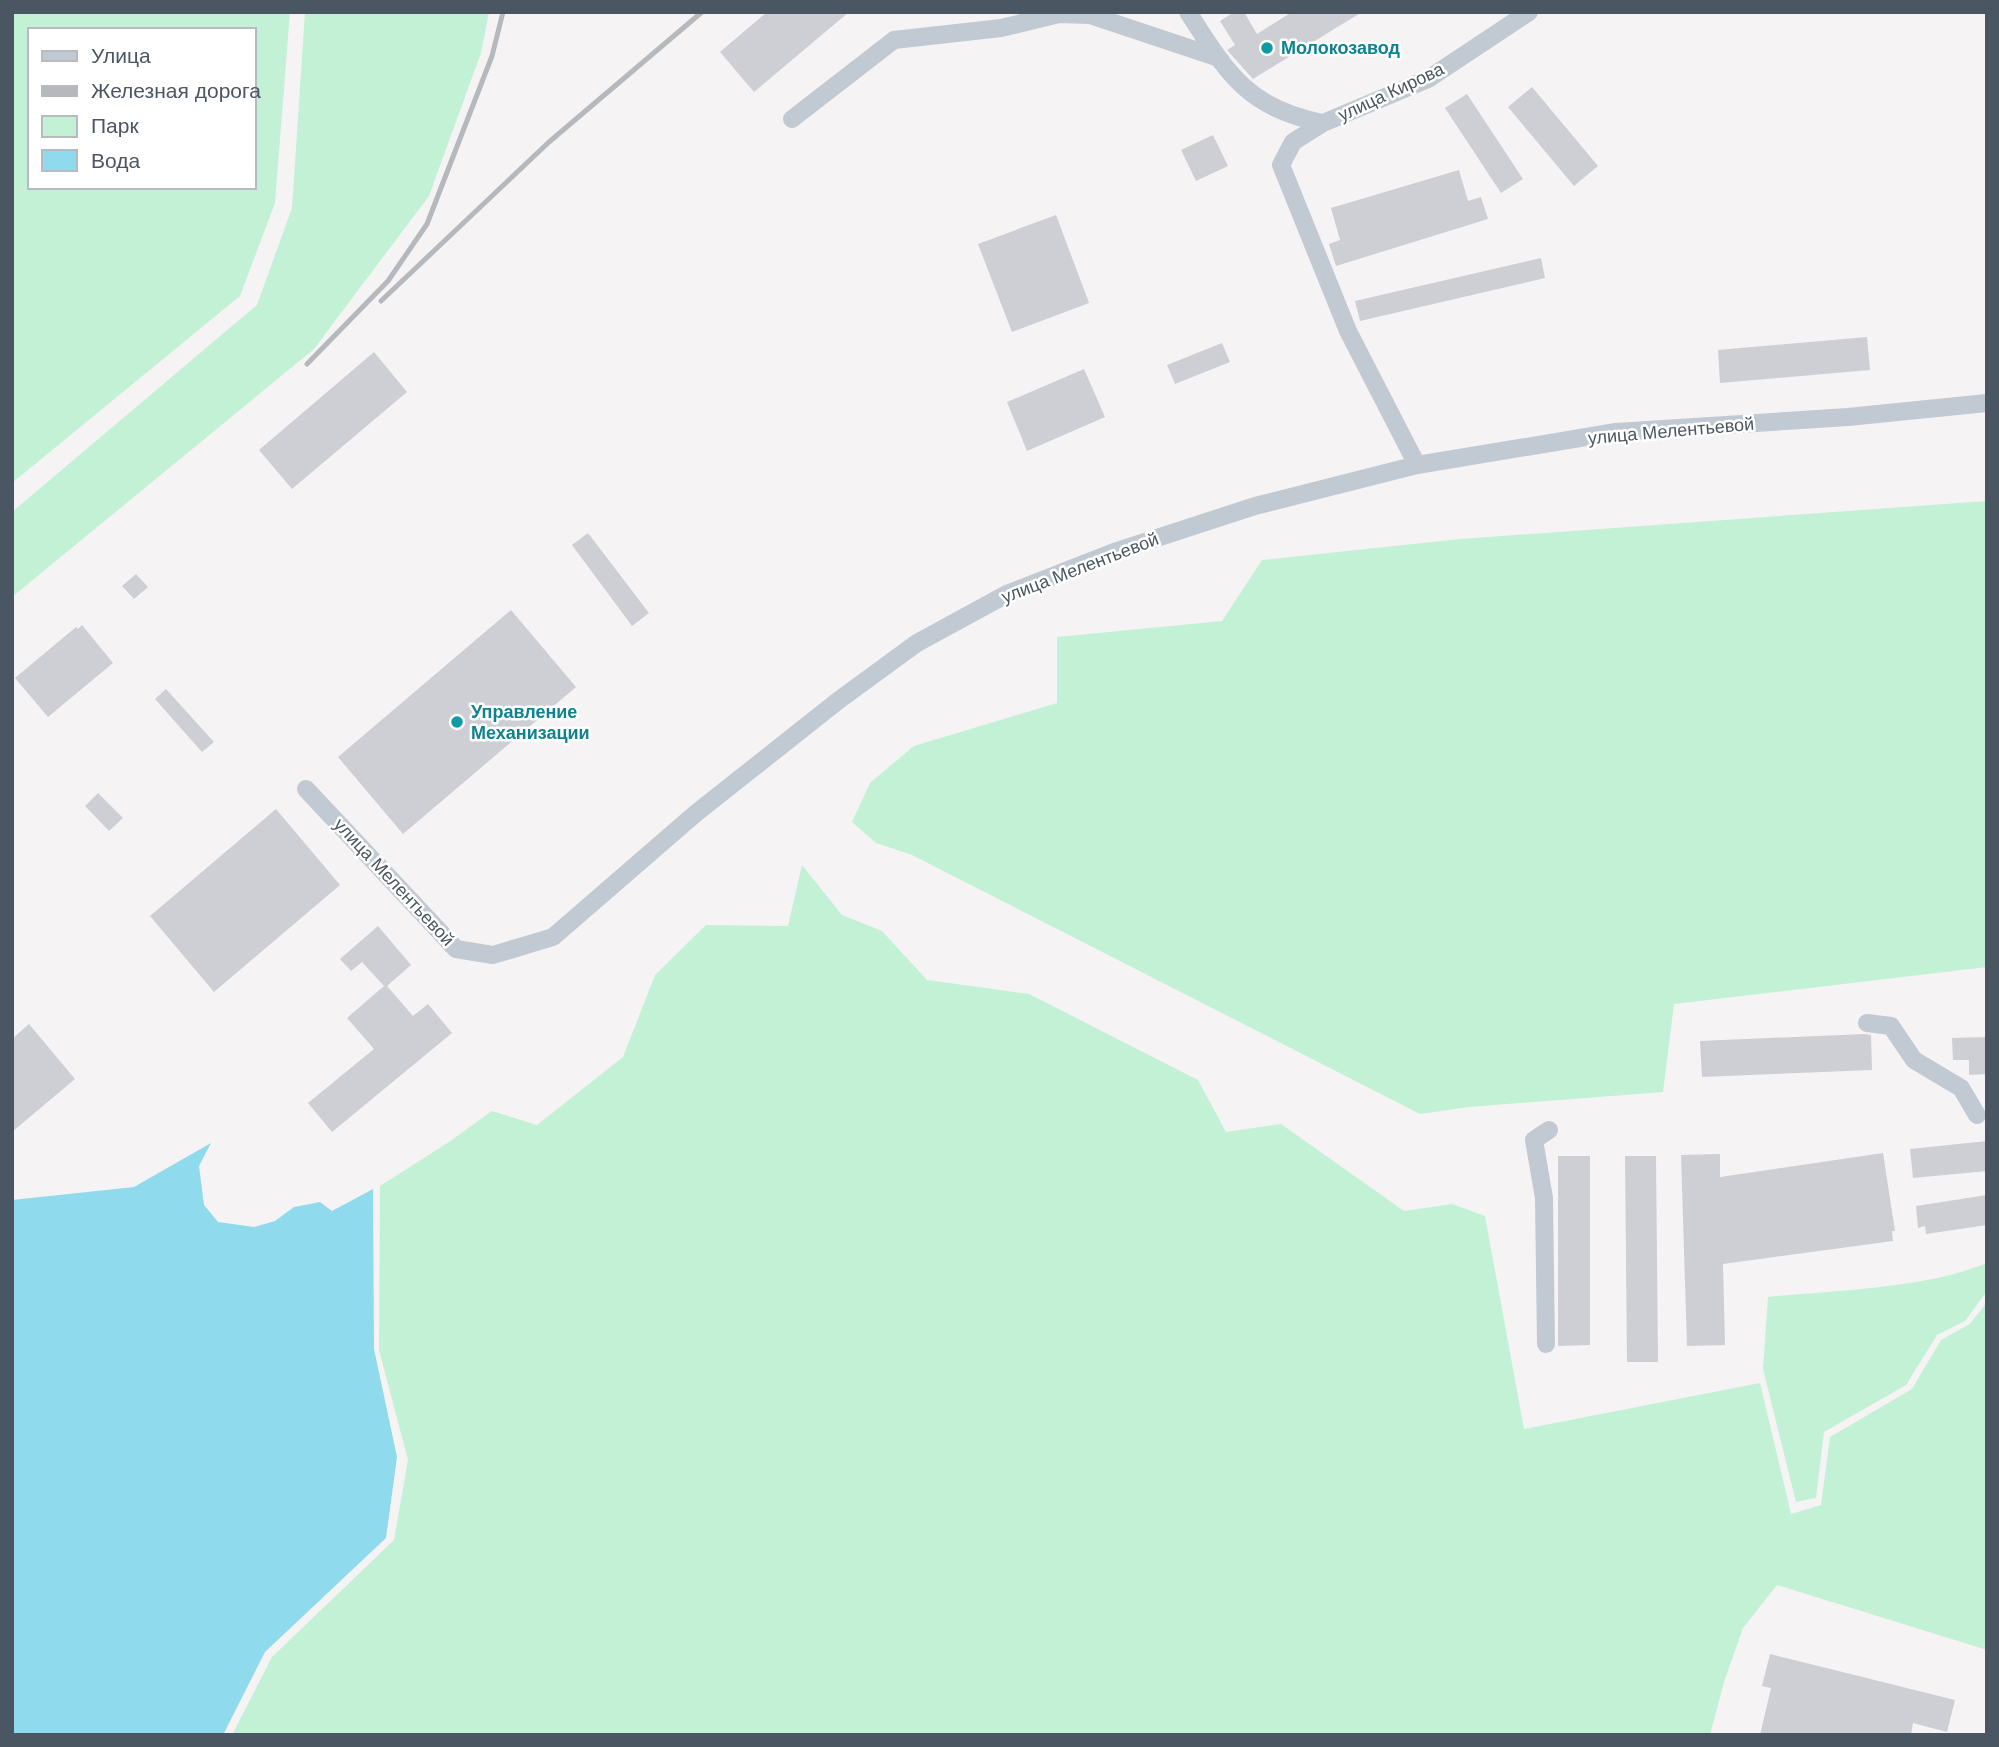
<svg xmlns="http://www.w3.org/2000/svg" width="1999" height="1747" font-family="Helvetica,sans-serif">
	<style>
		.green { fill: #c3f1d5; fill-rule: evenodd }
		.water { fill: #90daee }
		.building { fill: #cdcfd5 }
		.lines { fill: none; stroke-linecap: round; stroke-linejoin: round }
		.minor { stroke: #c1cad2; stroke-width: 18 }
		.rail { stroke: #b5b8bd; stroke-width: 5 }
		.culture-dot { fill: #0f9aa8; stroke: #fff; stroke-width: 2.5 }
		.labels { text-anchor: middle; stroke-width: 5; stroke-linejoin: round; paint-order: stroke }
		.culture-label { font-size: 18px; font-weight: bold; fill: #0d838f; stroke: #fff; text-anchor: start }
		.street-label { font-size: 18px; fill: #4a5661; stroke: #fff }
	</style>
	<rect width="100%" height="100%" fill="#f5f3f3"/>
	<path class="green" d="M12,12H290L275,203L240,296L12,483ZM30,30H254V187H30Z
		M305,12H489L481,53L429,196L314,349L12,597V512L257,305L292,208Z
		M1987,501V967L1674,1004L1663,1092L1469,1107L1420,1114L912,855L876,843L852,822L870,783L914,746L1057,703V637L1222,621L1262,560L1460,539Z
		M802,865L842,915L882,931L927,980L1029,994L1198,1080L1226,1132L1281,1124L1404,1211L1452,1204L1485,1216L1524,1429L1760,1383L1791,1514L1821,1505L1830,1437L1912,1389L1941,1340L1970,1324L1987,1302V1650L1777,1585L1743,1628L1724,1682L1710,1735H232L272,1657L394,1540L408,1460L379,1350L380,1186L449,1142L492,1111L537,1125L623,1057L655,975L706,925L788,926Z
		M1987,1263V1291L1965,1321L1937,1335L1906,1385L1824,1432L1816,1498L1796,1502L1763,1369L1768,1297C1837,1290 1923,1289 1987,1263Z"/>
	<path class="water" d="M211,1143L199,1166L204,1205L218,1222L254,1227L275,1221L294,1207L320,1202L332,1211L373,1189L374,1349L397,1457L386,1538L265,1652L223,1735H12V1200L134,1187Z"/>
	<path class="building" d="M767,12H849L754,92L720,52Z
		M1234,12H1244L1257,34L1292,12H1362L1253,79L1227,50L1235,45L1220,21Z
		M1532,87L1598,166L1574,186L1508,107Z
		M1467,94L1523,179L1501,193L1445,108Z
		M1213,135L1228,166L1196,181L1181,150Z
		M1459,170L1468,201L1481,197L1488,219L1336,266L1329,244L1340,240L1331,208Z
		M1056,215L1089,303L1012,332L978,244Z
		M1541,258L1545,278L1360,321L1355,301Z
		M1867,337L1870,370L1720,383L1718,350Z
		M1222,343L1230,362L1175,384L1167,365Z
		M374,352L407,392L292,489L259,450Z
		M1084,369L1105,417L1027,451L1007,402Z
		M588,533L649,613L632,626L572,545Z
		M136,574L148,587L134,599L122,586Z
		M511,610L576,687L403,834L338,757Z
		M82,625L113,663L48,717L15,678L76,627L78,629Z
		M166,689L214,742L202,752L155,699Z
		M98,793L123,818L109,831L85,806Z
		M276,809L340,885L214,992L150,916Z
		M378,926L411,965L387,986L413,1016L428,1004L452,1033L332,1132L308,1103L374,1049L347,1018L384,986L362,962L351,971L340,959Z
		M29,1024L75,1079L12,1132V1039Z
		M1864,1034L1871,1035L1872,1070L1702,1077L1700,1041Z
		M1987,1037V1074L1969,1075V1060H1953L1952,1038Z
		M1987,1141V1171L1913,1178L1910,1149Z
		M1883,1153L1895,1231H1892L1893,1241L1723,1264L1725,1345L1687,1346L1681,1155L1720,1154V1177Z
		M1558,1156H1590V1345L1558,1346Z
		M1625,1156H1656L1658,1362H1627Z
		M1987,1195V1225L1926,1234L1925,1226L1918,1228L1916,1206Z
		M1770,1654L1955,1700L1947,1732L1913,1723L1911,1735H1760L1771,1688L1762,1686Z"/>
	<g class="lines">
		<path class="minor" d="M1188,12C1227,73 1248,109 1323,123
			M792,119L894,40L1001,28L1059,14L1090,15L1216,57
			M1417,465L1348,331L1281,165L1293,142L1323,123L1428,79L1529,12
			M306,789L456,949L493,955L553,937L695,814L839,700L917,643L1007,594L1117,551L1255,506L1417,465L1616,432L1848,417L1987,403
			M1867,1023L1891,1026L1914,1060L1961,1088L1977,1115
			M1546,1344L1544,1198L1534,1140L1549,1130"/>
		<path class="rail" d="M381,301L549,142L702,12
			M307,364L388,281L427,224L492,56L503,12"/>
	</g>
	<g class="culture-dot">
		<circle cx="1267" cy="48" r="7"/>
		<circle cx="457" cy="722" r="7"/>
	</g>
	<g class="labels">
		<g class="culture-label">
			<text x="1281" y="54">Молокозавод</text>
			<text x="471" y="718">Управление<tspan x="471" dy="21">Механизации</tspan></text>
		</g>
		<g class="street-label">
			<text transform="translate(1391 92) rotate(-25)" y="6">улица Кирова</text>
			<text transform="translate(1671 431) rotate(-5)" y="6">улица Мелентьевой</text>
			<text transform="translate(1080 568) rotate(-21)" y="6">улица Мелентьевой</text>
			<text transform="translate(394 882) rotate(47)" y="6">улица Мелентьевой</text>
		</g>
	</g>
	<rect width="1999" height="1747" fill="none" stroke="#4a5661" stroke-width="28"/>
	<rect x="28" y="28" width="228" height="161" fill="#ffffff" stroke="#b7bbc0" stroke-width="2"/>
	<rect x="42" y="51" width="35" height="10" fill="#c1cad2" stroke="#b7bbc0" stroke-width="2"/>
	<text x="91" y="63" font-size="21" fill="#4a5661">Улица</text>
	<rect x="42" y="86" width="35" height="10" fill="#b5b8bd" stroke="#b7bbc0" stroke-width="2"/>
	<text x="91" y="98" font-size="21" fill="#4a5661">Железная дорога</text>
	<rect x="42" y="116" width="35" height="21" fill="#c3f1d5" stroke="#b7bbc0" stroke-width="2"/>
	<text x="91" y="133" font-size="21" fill="#4a5661">Парк</text>
	<rect x="42" y="150" width="35" height="21" fill="#90daee" stroke="#b7bbc0" stroke-width="2"/>
	<text x="91" y="168" font-size="21" fill="#4a5661">Вода</text>
</svg>
